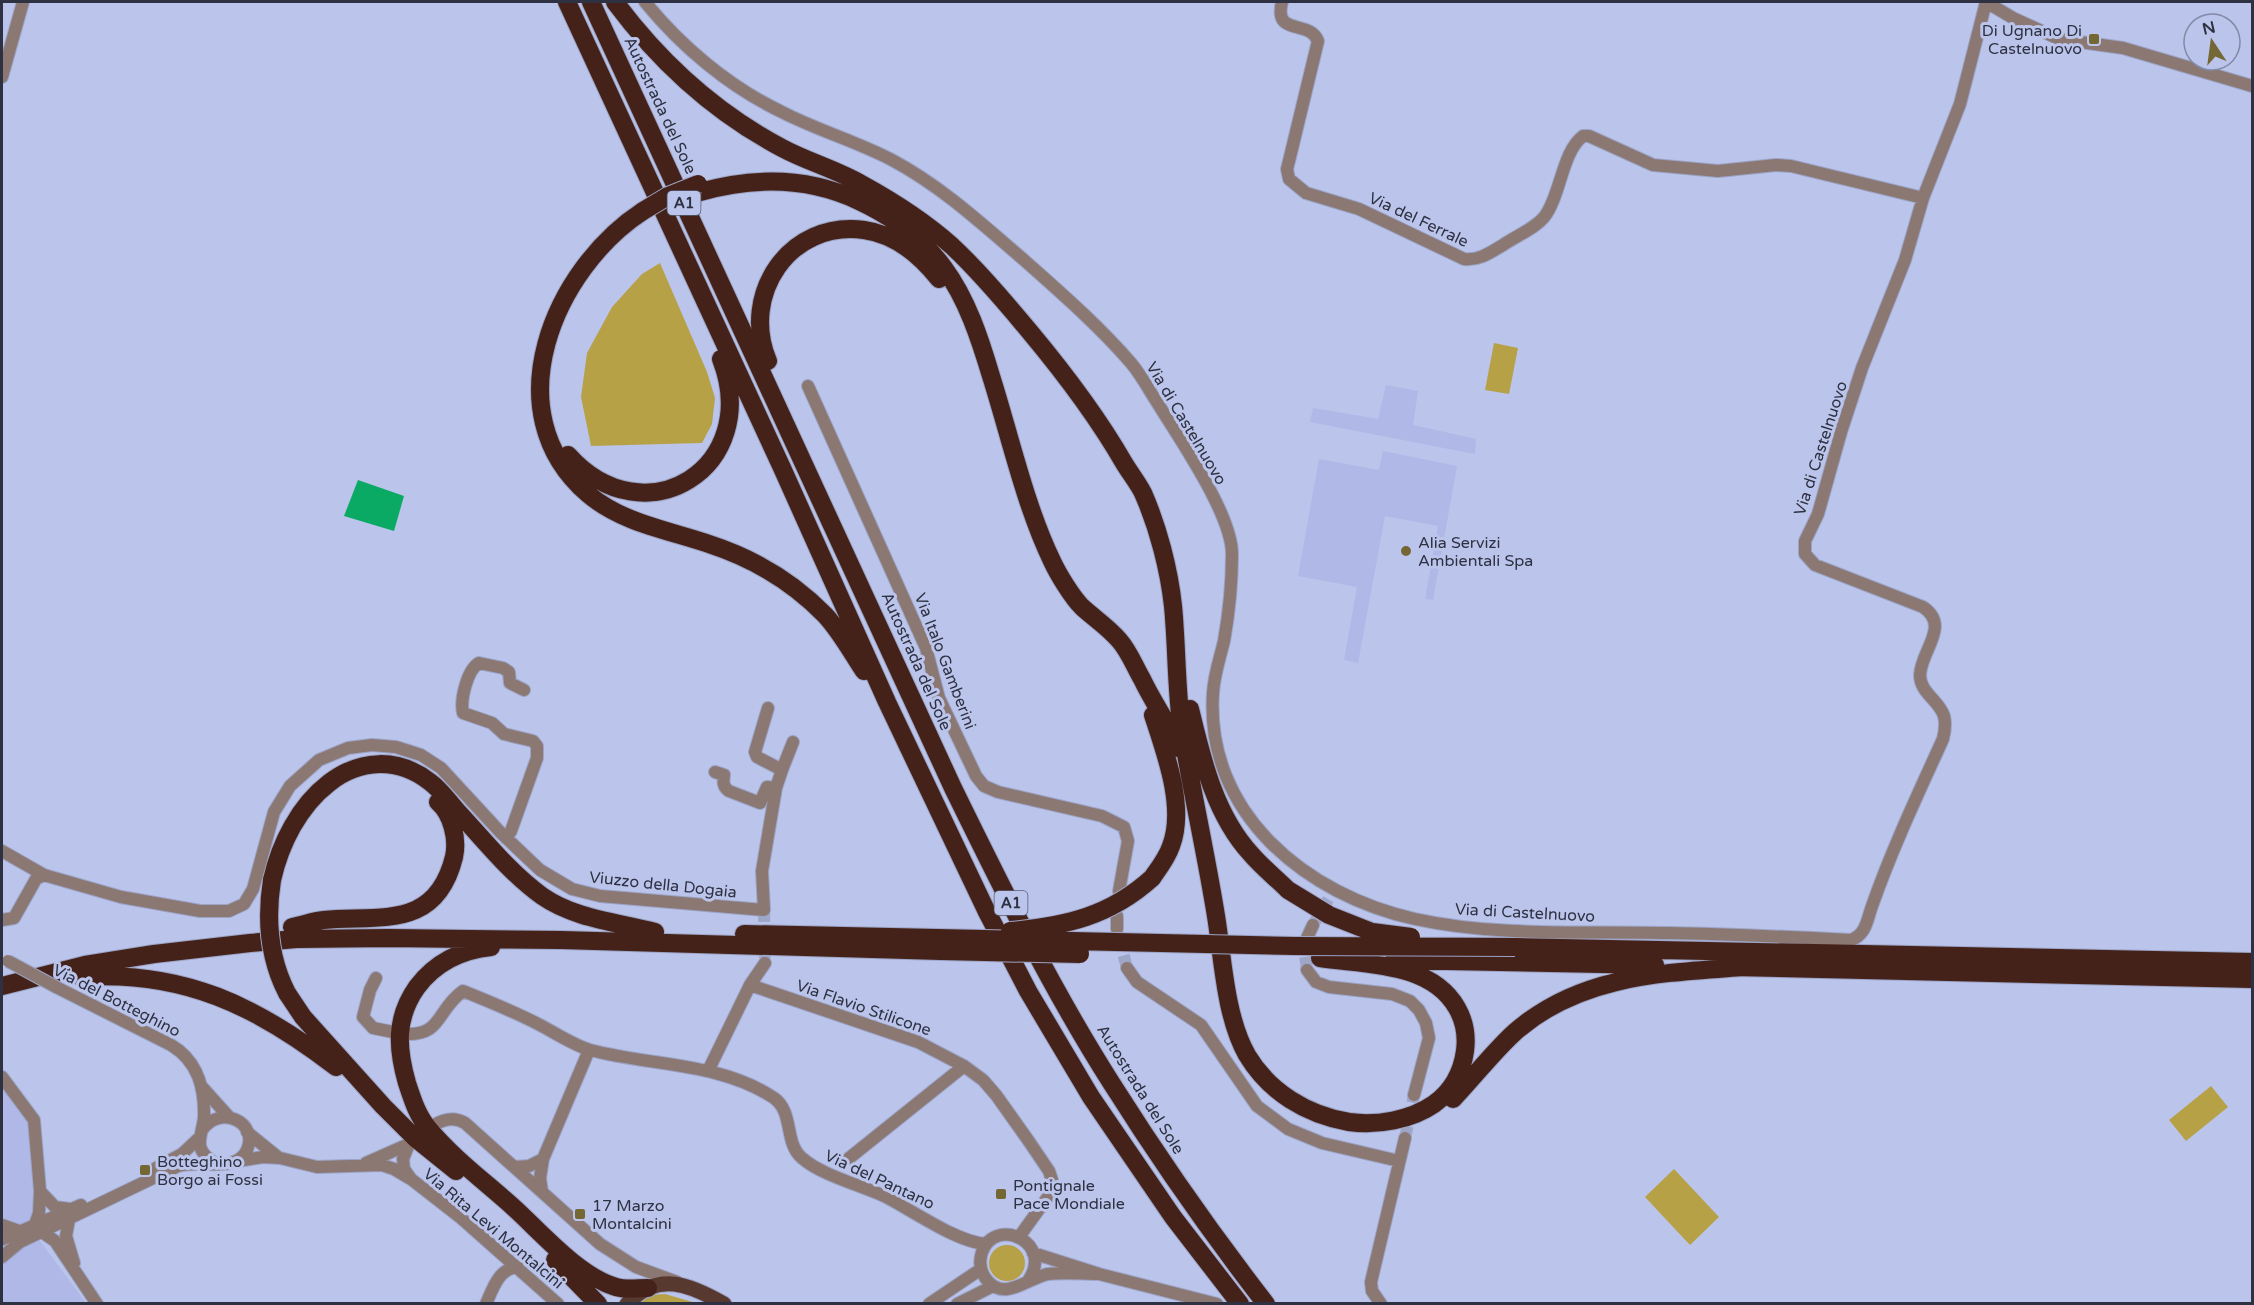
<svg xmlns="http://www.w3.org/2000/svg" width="2254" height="1305" font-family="'Varela Round',sans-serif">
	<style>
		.built { fill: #afb8e6 }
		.green { fill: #b7a147 }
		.water { fill: #0aaa64 }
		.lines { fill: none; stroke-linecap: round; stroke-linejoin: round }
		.minor-tunnel { stroke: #9fa7c9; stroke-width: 12; stroke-dasharray: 12 6; stroke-linecap: butt }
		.minor-casing { stroke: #9ca4c6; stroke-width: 14 }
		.major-casing { stroke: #9ca4c6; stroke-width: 17 }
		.highway-casing { stroke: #9ca4c6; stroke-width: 20 }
		.minor { stroke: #8b7873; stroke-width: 12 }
		.major { stroke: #583930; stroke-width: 15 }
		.highway { stroke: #452219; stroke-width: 18 }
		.minor-bridge-casing { stroke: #9ca4c6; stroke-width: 14; stroke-linecap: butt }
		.highway-bridge-casing { stroke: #9ca4c6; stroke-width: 20; stroke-linecap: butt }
		.minor-bridge { stroke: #8b7873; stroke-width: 12 }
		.highway-bridge { stroke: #452219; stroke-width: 18 }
		.poi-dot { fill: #746734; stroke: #bbc4eb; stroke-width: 2 }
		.labels { text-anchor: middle; stroke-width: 6; stroke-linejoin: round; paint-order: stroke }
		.shield { fill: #bbc4eb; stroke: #585d74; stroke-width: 1.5 }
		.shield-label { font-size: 15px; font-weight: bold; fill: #2e3141 }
		.poi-label { font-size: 16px; fill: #2e3141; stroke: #bbc4eb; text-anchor: start }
		.street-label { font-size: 16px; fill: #2e3141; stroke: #bbc4eb }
	</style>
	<rect width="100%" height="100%" fill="#bbc4eb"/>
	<path class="built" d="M1386,385L1418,391L1413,425L1476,439L1475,454L1310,422L1313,408L1378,419Z
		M1383,451L1457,466L1433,600L1425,599L1438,526L1385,516L1358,663L1344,660L1357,587L1298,576L1319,459L1379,470Z
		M2,1085L30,1120L40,1241L86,1303H2Z"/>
	<path class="green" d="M660,263L707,372L715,398L712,424L702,443L591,446L581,397L587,353L612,307L642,274Z
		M1494,343L1518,348L1509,394L1485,390Z
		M2211,1086L2228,1107L2186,1141L2169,1120Z
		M1674,1169L1719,1217L1690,1245L1645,1197Z
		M989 1263a18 18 0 1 1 36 0a18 18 0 1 1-36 0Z
		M665,1294L696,1303L637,1304L651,1295Z"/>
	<path class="water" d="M358,480L404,496L394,531L344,516Z"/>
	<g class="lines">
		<path class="minor-tunnel" d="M764,910L765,963
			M1313,925L1329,898
			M1119,938L1127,968
			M1307,939L1305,955L1307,970
			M1405,1138L1414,1095"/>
		<g class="minor-casing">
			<path id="minor" d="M645,2C681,46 728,86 780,111C816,130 856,141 892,160C941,186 982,224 1024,260C1061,293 1098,325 1131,363C1142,376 1150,392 1160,407C1181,441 1232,515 1232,554C1232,583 1229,613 1224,641C1220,658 1214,675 1213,693C1205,813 1306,895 1415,919C1497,937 1584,931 1668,933C1729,934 1790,937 1851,940C1866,935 1867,920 1872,906C1892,849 1918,794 1943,739C1945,731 1946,724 1944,716C1939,700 1920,693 1920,675C1921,650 1951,626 1923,607L1815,565L1805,554V541L1818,514L1841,432L1862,368L1905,260L1923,198L1960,104L1986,2
				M1282,2C1273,37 1310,19 1318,41L1290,157L1287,169L1289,179L1306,193L1359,209L1464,259C1479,261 1491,252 1503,245C1516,236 1536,228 1545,216C1561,194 1562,152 1583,136H1589L1653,165L1718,171L1776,165L1791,166L1923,198
				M1986,2L2013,18L2059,39L2123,48L2252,86
				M2,77L23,2
				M808,386L926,648L939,698L976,776L984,786L998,792L1102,816L1124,827L1128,841L1119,891
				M782,770L793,742
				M715,772L724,775C723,782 723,787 729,791L760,803L767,787L776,788
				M506,838L511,831L537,758V746L533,741L504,734L492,723L463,713C460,700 467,670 479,663L503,668L509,672L510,683L524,690
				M2,851L44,875L121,897L200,911H229L244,904L253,889L274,812L290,786L319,760L348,748L372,745L396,747L421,755L441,768L501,833L540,870L572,889L600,896L764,910L762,871L776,788L782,770L757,757L755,752L768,708
				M2,920L14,918L36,879L44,875
				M1117,929V916
				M1307,938L1313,925
				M1127,968L1137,982L1201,1025L1257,1106L1288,1129L1322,1143L1399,1161
				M1307,970L1316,982L1329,987L1392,994L1410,1001L1419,1010L1426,1023L1429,1038L1414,1095
				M376,978L370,990L363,1017L373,1028L393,1032
				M750,985L918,1042L964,1066L983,1080L996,1095L1028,1140L1049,1171L1052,1180L1050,1194L1019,1237
				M56,987L171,1045C198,1061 205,1088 204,1118C203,1127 199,1137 200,1146C202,1154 208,1159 215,1163
				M404,1034C443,1036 436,1010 463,991C488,1001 513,1011 538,1024C554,1032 573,1045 590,1050C651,1066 720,1062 774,1098C794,1112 784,1143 802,1158C821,1175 860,1185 884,1196C912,1210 956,1242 986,1244
				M708,1071L750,985L765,963
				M2,1077L34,1120L40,1191L39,1213L34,1227
				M202,1087L229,1117
				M434,1125C444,1119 455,1117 465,1123L600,1244L636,1267L677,1282
				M247,1132L279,1158
				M409,1144L403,1159L404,1169L411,1179L461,1218L558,1304
				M848,1159L964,1066
				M238,1161L263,1157L280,1158L317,1167L382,1165L394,1169L409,1178
				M366,1163L409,1144
				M515,1167L529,1166L543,1159
				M156,1168L182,1154L200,1137
				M40,1191L55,1207L70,1209
				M542,1192L540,1178L543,1159L589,1050
				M69,1220L66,1236L74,1263
				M2,1225L22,1232
				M42,1232L55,1241L97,1304
				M3,1239L81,1205
				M1033,1253L1099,1274L1217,1304
				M2,1257L20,1242L178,1166C200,1159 236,1174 247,1150C259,1122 220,1104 202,1130
				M1028,1281C1055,1243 996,1215 982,1252C979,1261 980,1271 986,1279C1004,1303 1027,1278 1048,1274C1064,1272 1083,1274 1099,1274
				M486,1304C493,1288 499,1268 518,1267
				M929,1304L981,1269
				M957,1304L993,1286
				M1381,1304L1372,1291L1371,1282L1405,1138"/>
		</g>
		<g class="major-casing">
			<path id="major" d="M627,1304C658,1270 691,1285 724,1304"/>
		</g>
		<g class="highway-casing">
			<path id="highway" d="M567,2L783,470L887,702L986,910L1028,991L1091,1097L1173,1217L1240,1304
				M591,2L953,788C1002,888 1052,990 1112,1084C1160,1160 1211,1233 1266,1304
				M615,2C659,61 716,113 782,148C808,162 838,170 863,185C894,202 926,223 952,246C980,272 1006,303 1030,332C1065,374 1097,416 1124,463C1130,473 1138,483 1143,493C1158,527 1169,569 1173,606C1177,647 1176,689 1182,731C1192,792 1206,854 1216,916C1223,959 1225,1016 1247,1055C1269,1092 1307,1115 1349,1122C1377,1126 1411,1120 1434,1104C1452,1091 1462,1073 1465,1051C1467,1036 1465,1022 1457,1008C1431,962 1367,965 1320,958
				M700,192C753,177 808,177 859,201C891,216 923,239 944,268C967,299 980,339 991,376C1010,436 1025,505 1052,561C1058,574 1072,597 1082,607C1094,618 1108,627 1119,640C1129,651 1135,667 1142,679C1151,698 1163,716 1173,735L1178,748
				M643,211C554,269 493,412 588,494C622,523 668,530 709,544C752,558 793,582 825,615C840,631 852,653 864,671
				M768,361C740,295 789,220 864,230C894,234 920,255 939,279
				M568,455C645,541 763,467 721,359
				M1190,709C1202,759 1215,815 1251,854C1262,867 1276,878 1288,890
				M1152,878C1159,868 1167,858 1171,846C1186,807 1165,752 1153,715
				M272,880C280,844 299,806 329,783C360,759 398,757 430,782C441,790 449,802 458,812C485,841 510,873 542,896C575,919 617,922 655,932
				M292,927C303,925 313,921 324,920C381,915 436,930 454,857C458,839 452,814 438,802
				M744,934L937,938
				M491,947C461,950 435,963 417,987C395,1018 397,1048 407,1083C412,1098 417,1115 428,1128C452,1157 484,1181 512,1206C541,1232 578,1276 616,1287C626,1290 637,1288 648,1288
				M1515,947L2252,962
				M1394,960L1655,965
				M1733,967L2252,979
				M81,977C183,970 257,1006 336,1067
				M2,986L85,965L154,954L250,943L296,939L389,938L561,940L941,951
				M287,993L303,1017L383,1106L415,1138L456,1171
				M1453,1099C1474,1077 1493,1052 1515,1032C1580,975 1662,973 1743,967
				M555,1260L598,1304"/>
		</g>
		<use href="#minor" class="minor"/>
		<use href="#major" class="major"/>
		<use href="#highway" class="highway"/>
		<g class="minor-bridge-casing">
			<path id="minor-bridge" d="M8,961L56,987"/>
		</g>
		<g class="highway-bridge-casing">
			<path id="highway-bridge" d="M643,211L668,196L698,184
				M272,880C266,918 269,958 287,993
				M1288,890L1329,915L1372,932L1411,937
				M1010,931C1066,926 1110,916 1152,878
				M937,938L1295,946L1515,947
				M941,951L1080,954"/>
		</g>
		<use href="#minor-bridge" class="minor-bridge"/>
		<use href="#highway-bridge" class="highway-bridge"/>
	</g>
	<g class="poi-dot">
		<rect x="2088" y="33" width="12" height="12" rx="3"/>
		<circle cx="1406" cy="551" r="6"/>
		<rect x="139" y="1164" width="12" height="12" rx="3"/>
		<rect x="995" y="1188" width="12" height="12" rx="3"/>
		<rect x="574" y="1208" width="12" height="12" rx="3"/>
	</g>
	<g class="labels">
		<g class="shield">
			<rect x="667.5" y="191" width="33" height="24" rx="4.5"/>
			<rect x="994.5" y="891" width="33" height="24" rx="4.5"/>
		</g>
		<g class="shield-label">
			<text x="684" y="208">A1</text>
			<text x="1011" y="908">A1</text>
		</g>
		<g class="poi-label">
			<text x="2082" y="36" text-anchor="end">Di Ugnano Di<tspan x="2082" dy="18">Castelnuovo</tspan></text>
			<text x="1418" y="548">Alia Servizi<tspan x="1418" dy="18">Ambientali Spa</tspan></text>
			<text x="157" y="1167">Botteghino<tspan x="157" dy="18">Borgo ai Fossi</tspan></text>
			<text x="1013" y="1191">Pontignale<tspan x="1013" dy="18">Pace Mondiale</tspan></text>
			<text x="592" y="1211">17 Marzo<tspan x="592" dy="18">Montalcini</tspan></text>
		</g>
		<g class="street-label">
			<text transform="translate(661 105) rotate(65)" y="6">Autostrada del Sole</text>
			<text transform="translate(1419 219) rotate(25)" y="6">Via del Ferrale</text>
			<text transform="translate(1187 423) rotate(59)" y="6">Via di Castelnuovo</text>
			<text transform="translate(1820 448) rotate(-72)" y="6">Via di Castelnuovo</text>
			<text transform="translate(917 661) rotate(66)" y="6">Autostrada del Sole</text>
			<text transform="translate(946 661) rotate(69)" y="6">Via Italo Gamberini</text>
			<text transform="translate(663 884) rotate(6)" y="6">Viuzzo della Dogaia</text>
			<text transform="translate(1525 912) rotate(3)" y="6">Via di Castelnuovo</text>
			<text transform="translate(117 1000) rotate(27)" y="6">Via del Botteghino</text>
			<text transform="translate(864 1007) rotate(19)" y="6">Via Flavio Stilicone</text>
			<text transform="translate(1141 1089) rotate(58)" y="6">Autostrada del Sole</text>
			<text transform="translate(880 1179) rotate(25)" y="6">Via del Pantano</text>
			<text transform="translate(494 1228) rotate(40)" y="6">Via Rita Levi Montalcini</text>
		</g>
	</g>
	<rect width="2254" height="1305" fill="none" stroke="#2e3141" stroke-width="6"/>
	<g transform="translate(2212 42) rotate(347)"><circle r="28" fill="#bbc4eb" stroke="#8389a7" stroke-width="1.5"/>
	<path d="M0-4.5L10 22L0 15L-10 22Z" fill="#746734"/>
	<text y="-9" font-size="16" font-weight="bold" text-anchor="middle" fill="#2e3141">N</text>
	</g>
</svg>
